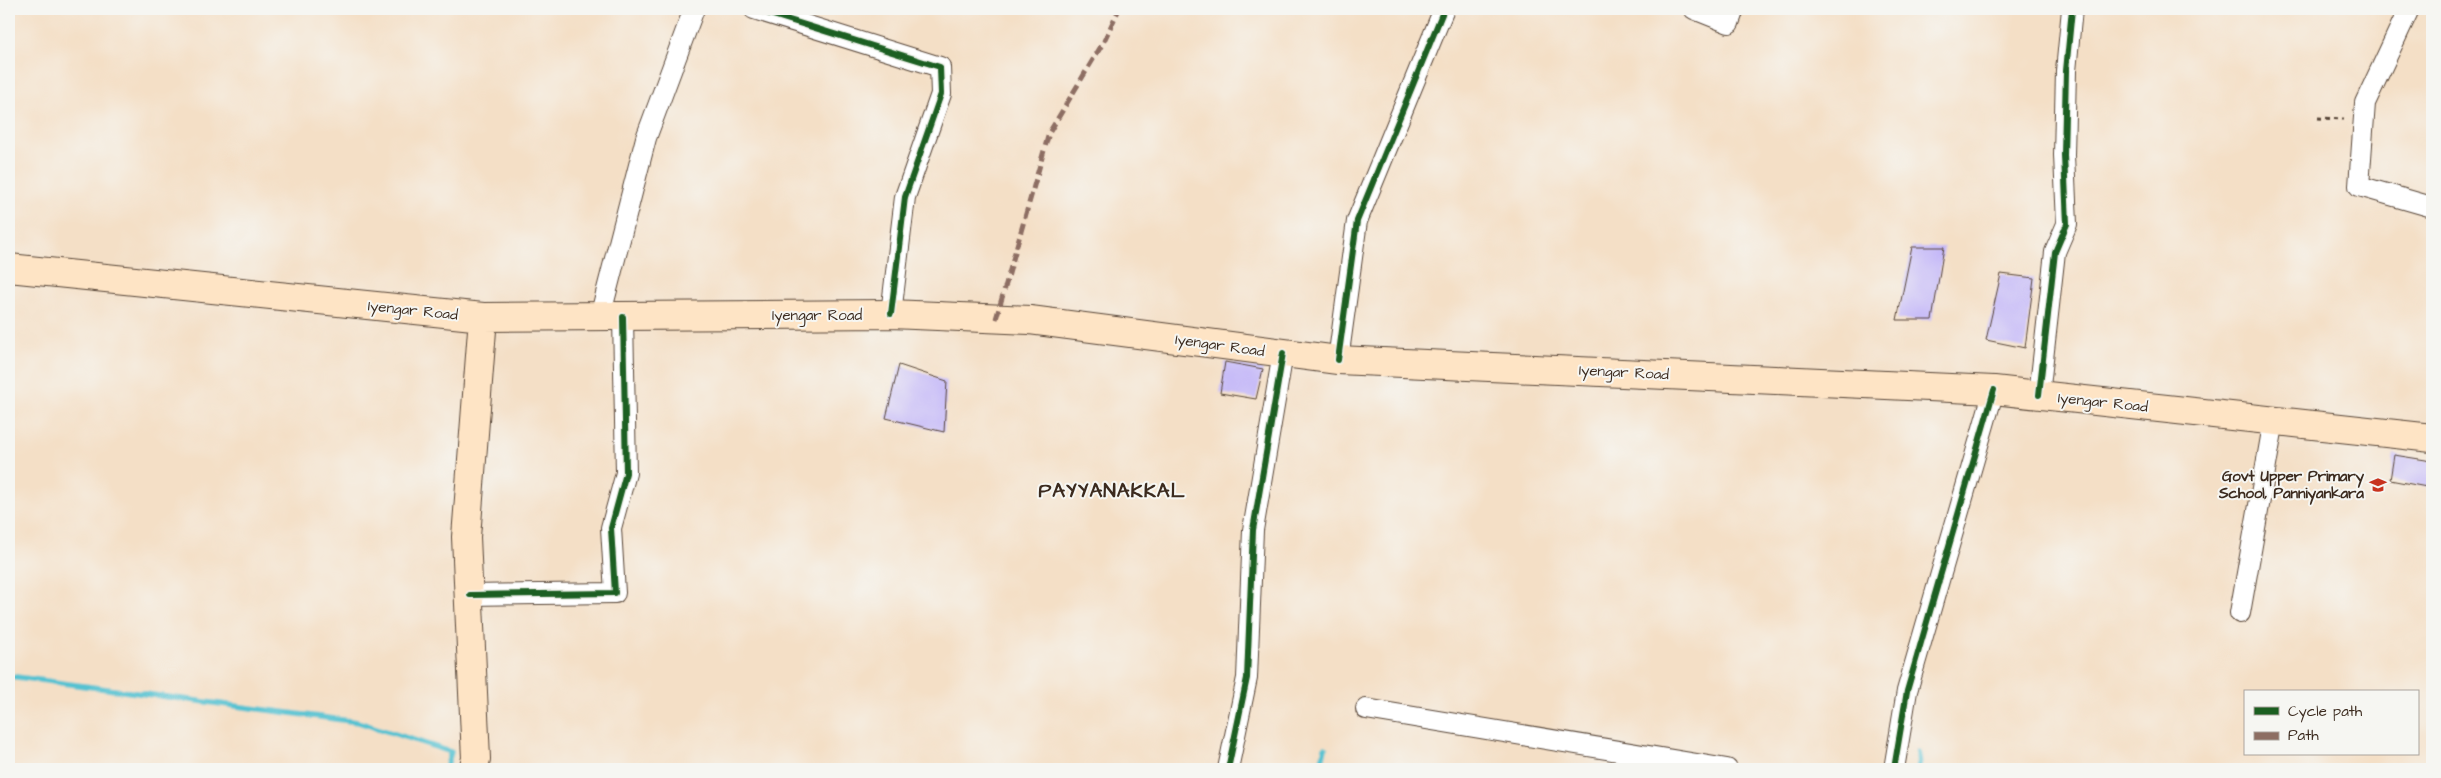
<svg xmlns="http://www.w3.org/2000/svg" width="2441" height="778" font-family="'Architects Daughter',sans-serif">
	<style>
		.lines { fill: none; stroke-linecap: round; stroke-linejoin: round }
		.stream { stroke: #57c2d1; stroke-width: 5.5 }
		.building { fill: #c4b8f8 }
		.minor-casing { stroke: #574537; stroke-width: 22 }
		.secondary-casing { stroke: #574537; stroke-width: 30 }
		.path { stroke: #574537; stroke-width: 3; stroke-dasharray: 4 4; stroke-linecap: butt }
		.minor { stroke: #fff; stroke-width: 20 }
		.secondary { stroke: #fee4c5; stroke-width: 28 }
		.quiet { stroke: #8d6e63; stroke-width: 5; stroke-dasharray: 10 5; stroke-linecap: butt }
		.cycleway-casing { stroke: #f6f6f2; stroke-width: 9 }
		.cycleway { stroke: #1b5e20; stroke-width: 6 }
		.labels { text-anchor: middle; stroke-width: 4; stroke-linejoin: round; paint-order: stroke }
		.street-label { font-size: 15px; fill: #3b2a1e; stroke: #f6f6f2 }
		.poi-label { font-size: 15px; font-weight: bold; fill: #3b2a1e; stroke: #f6f6f2; text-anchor: end }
		.district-label { font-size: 20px; font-weight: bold; letter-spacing: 1px; fill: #3b2a1e; stroke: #f6f6f2 }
	</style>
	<rect width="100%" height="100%" fill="#f6f6f2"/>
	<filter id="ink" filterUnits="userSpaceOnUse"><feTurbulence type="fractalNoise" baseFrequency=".02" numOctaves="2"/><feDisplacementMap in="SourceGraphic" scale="10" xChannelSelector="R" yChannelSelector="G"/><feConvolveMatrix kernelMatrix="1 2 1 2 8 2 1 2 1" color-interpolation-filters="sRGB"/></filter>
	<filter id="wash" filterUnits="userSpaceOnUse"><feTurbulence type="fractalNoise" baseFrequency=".0096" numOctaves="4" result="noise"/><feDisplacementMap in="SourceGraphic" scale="20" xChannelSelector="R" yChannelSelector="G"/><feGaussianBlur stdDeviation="1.12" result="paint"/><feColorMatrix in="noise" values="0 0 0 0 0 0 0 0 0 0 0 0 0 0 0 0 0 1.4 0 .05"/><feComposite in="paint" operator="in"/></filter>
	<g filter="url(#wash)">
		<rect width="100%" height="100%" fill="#f4dfc6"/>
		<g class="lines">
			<path class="stream" d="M9,676L358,722L451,752L446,769
				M1918,752L1919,769
				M1320,769L1325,748"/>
		</g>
		<g id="blocks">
			<path class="building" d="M1912,247H1944L1932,320H1897Z
				M2001,274L2034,278L2025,348L1986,340Z
				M1225,362L1263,369L1256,399L1220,393Z
				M899,365L947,381L944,432L886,418Z
				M2394,455L2432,461V488L2390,480Z"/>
		</g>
	</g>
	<g filter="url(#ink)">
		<use href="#blocks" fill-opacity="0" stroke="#574537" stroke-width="1"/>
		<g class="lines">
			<g class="minor-casing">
				<path id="minor" d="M754,9L940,67L941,94L905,197L891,314
					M1694,9L1729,23L1734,9
					M2409,9L2365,103L2359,186L2432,207
					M600,317L646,138L694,9
					M1338,360L1357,221L1444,9
					M2039,395L2055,252L2067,224L2064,155L2066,71L2072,9
					M470,595L615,593L611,528L626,473L623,317
					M2240,613L2274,420
					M1366,709L1727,769
					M1228,769L1247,678L1253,530L1283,353
					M1894,769L1907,691L1994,390"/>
			</g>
			<g class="secondary-casing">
				<path id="secondary" d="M9,268L483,317L891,314L1030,320L1338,360L1994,390L2432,438
					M473,769L476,759L466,537L483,317"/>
			</g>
			<path class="path" d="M2318,118L2344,119"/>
			<use href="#minor" class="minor"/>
			<use href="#secondary" class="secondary"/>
			<path class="quiet" d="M996,319L1049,133L1103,43L1119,9"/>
			<g class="cycleway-casing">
				<path id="cycleway" d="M754,9L940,67L941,94L905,197L891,314
					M1338,360L1357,221L1444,9
					M2039,395L2055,252L2067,224L2064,155L2066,71L2072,9
					M470,595L615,593L611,528L626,473L623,317
					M1228,769L1247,678L1253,530L1283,353
					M1894,769L1907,691L1994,390"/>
			</g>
			<use href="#cycleway" class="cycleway"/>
		</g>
	</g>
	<defs>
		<g id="school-bare" transform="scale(1.35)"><path d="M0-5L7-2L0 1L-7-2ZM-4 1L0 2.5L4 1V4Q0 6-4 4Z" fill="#c8321e" stroke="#f6f6f2" stroke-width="2.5" paint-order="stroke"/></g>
	</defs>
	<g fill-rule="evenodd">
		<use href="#school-bare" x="2378" y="485"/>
	</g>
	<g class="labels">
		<g class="street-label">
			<text transform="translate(413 310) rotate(6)" y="5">Iyengar Road</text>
			<text x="817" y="320">Iyengar Road</text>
			<text transform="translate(1220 345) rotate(8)" y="5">Iyengar Road</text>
			<text transform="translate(1624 372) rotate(3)" y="5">Iyengar Road</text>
			<text transform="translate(2103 402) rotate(6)" y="5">Iyengar Road</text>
		</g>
		<g class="poi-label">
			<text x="2364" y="481">Govt Upper Primary<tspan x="2364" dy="17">School, Panniyankara</tspan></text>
		</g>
		<g class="district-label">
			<text x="1112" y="497">PAYYANAKKAL</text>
		</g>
	</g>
	<rect width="2441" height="778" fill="none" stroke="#f6f6f2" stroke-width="30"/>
	<rect x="2244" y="690" width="175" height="65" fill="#f6f6f2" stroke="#aba49d"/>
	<rect x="2254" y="707" width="25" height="8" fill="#1b5e20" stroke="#aba49d"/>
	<text x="2288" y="716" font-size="15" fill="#3b2a1e">Cycle path</text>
	<rect x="2254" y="732" width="25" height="8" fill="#8d6e63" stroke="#aba49d"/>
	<text x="2288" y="740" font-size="15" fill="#3b2a1e">Path</text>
</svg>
